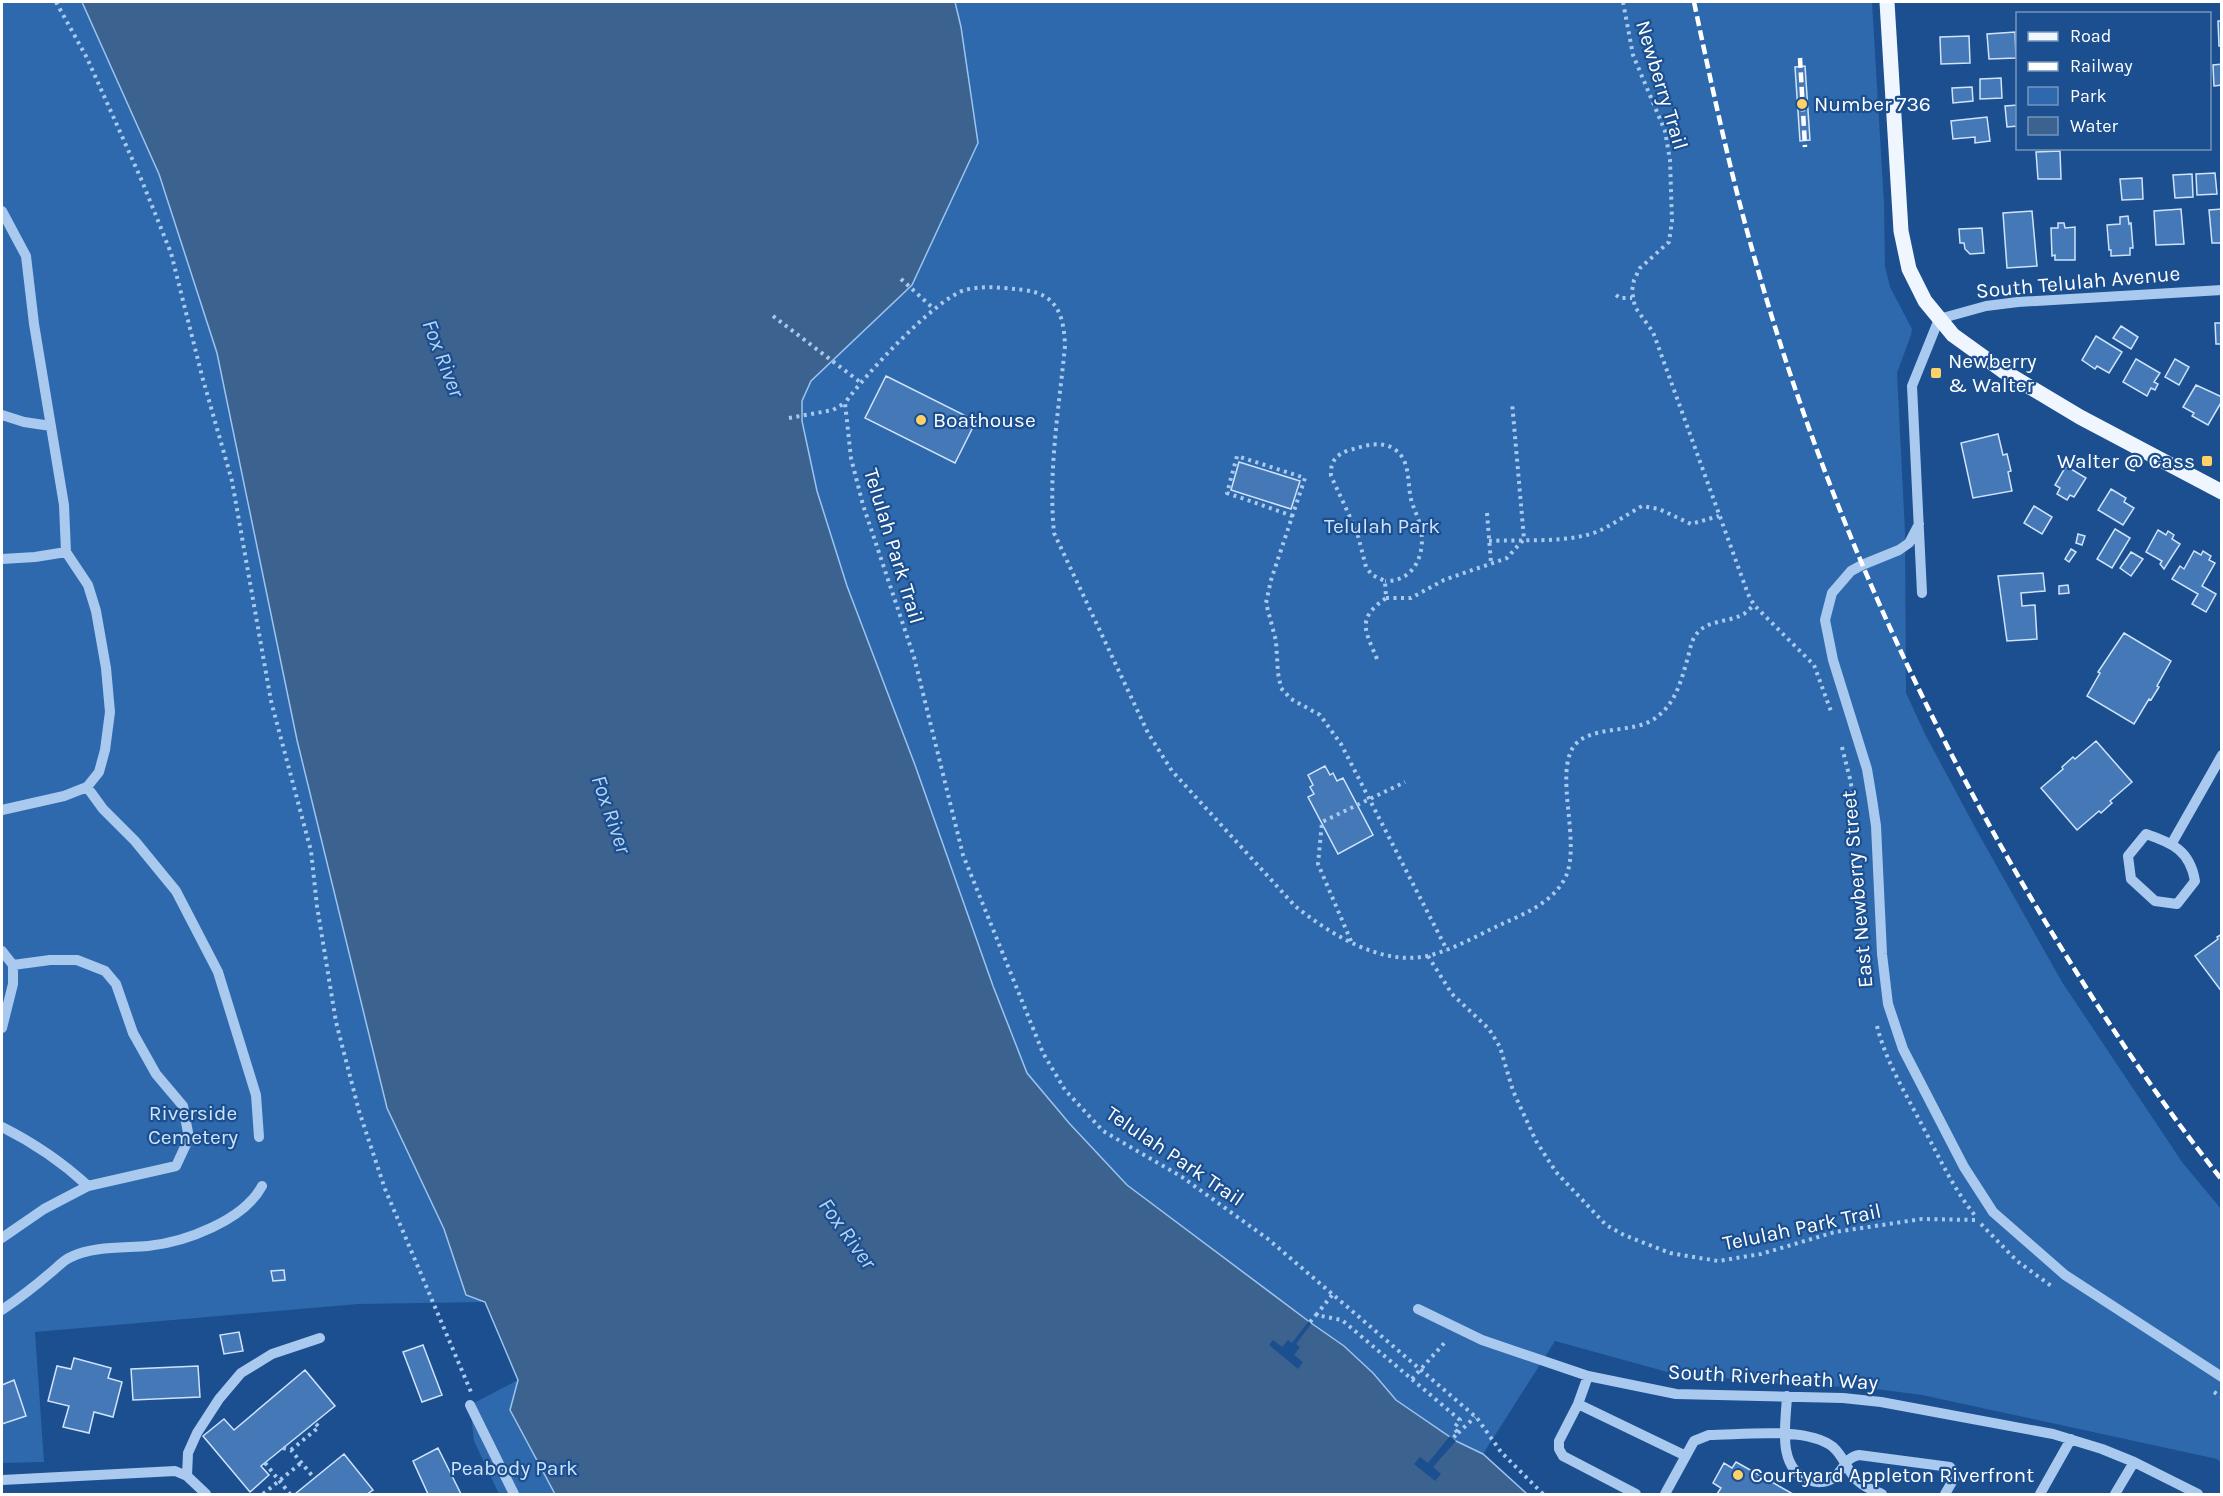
<svg xmlns="http://www.w3.org/2000/svg" width="2223" height="1496" font-family="Karla,sans-serif">
	<style>
		.green { fill: #2e69ad }
		.water { fill: #3c6290; stroke: #9cc4f0; stroke-width: 1.5 }
		.pier { fill: #1b4f8f }
		.building { fill: #4478b7; stroke: #cfe3fa; stroke-width: 1.5 }
		.lines { fill: none; stroke-linecap: round; stroke-linejoin: round }
		.path { stroke: #a9c9ee; stroke-width: 4; stroke-dasharray: 3 4.5; stroke-linecap: butt }
		.minor { stroke: #a9c9ee; stroke-width: 10 }
		.major { stroke: #f0f6ff; stroke-width: 15 }
		.rail { stroke: #fff; stroke-width: 4.5; stroke-dasharray: 10 4.5; stroke-linecap: butt }
		.poi-dot { fill: #ffd166; stroke: #1b4f8f; stroke-width: 2 }
		.labels { text-anchor: middle; stroke-width: 4.5; stroke-linejoin: round; paint-order: stroke }
		.street-label { font-size: 21px; fill: #fff; stroke: #1b4f8f }
		.poi-label { font-size: 21px; fill: #fff; stroke: #1b4f8f; text-anchor: start }
		.park-label { font-size: 21px; fill: #cfe3fa; stroke: #1b4f8f }
		.water-label { font-size: 22px; font-style: italic; fill: #b5d3f5; stroke: #1b4f8f }
	</style>
	<rect width="100%" height="100%" fill="#1b4f8f"/>
	<path class="green" d="M2,2H82L159,174L217,353L297,740L387,1108L444,1229L466,1295L484,1302L358,1304L35,1332L44,1462L2,1463Z
		M955,2H1872L1884,204L1885,266L1890,287L1912,329L1911,335L1897,373L1905,532L1906,693L1926,736L1977,831L2062,982L2182,1162L2221,1209V1462L2217,1459L1922,1395L1861,1387L1805,1386L1671,1373L1555,1341L1483,1454L1456,1441L1397,1400L1373,1373L1344,1346L1311,1324L1127,1185L1069,1123L1027,1073L993,986L915,765L847,586L817,491L802,421V401L811,381L912,285L978,143L961,27Z
		M518,1380L510,1410L555,1494H499L474,1441L470,1405Z"/>
	<path class="water" d="M82,2H955L961,27L978,143L912,285L811,381L802,401V421L817,491L847,586L915,765L993,986L1027,1073L1069,1123L1127,1185L1311,1323L1344,1346L1373,1373L1396,1400L1456,1441L1483,1454L1527,1494H555L510,1410L518,1380L485,1302L466,1295L444,1229L387,1108L297,740L217,353L159,174Z"/>
	<path class="pier" d="M1309,1321L1311,1324L1296,1344L1300,1347L1294,1355L1303,1362L1298,1369L1269,1345L1273,1340L1282,1347L1288,1340L1292,1343Z
		M1450,1436L1456,1441L1433,1467L1441,1474L1435,1481L1414,1464L1420,1457L1428,1463Z"/>
	<path class="building" d="M2218,21H2222V46H2219Z
		M2015,32L2016,58L1989,59L1987,34Z
		M1969,36L1970,63L1941,64L1940,37Z
		M2222,64V85L2214,86L2213,65Z
		M1805,66L1810,140L1800,141L1795,67Z
		M2001,78L2002,98L1980,99V79Z
		M1972,87L1973,101L1953,103L1952,88Z
		M2018,105V126L2007,127L2005,106Z
		M1987,117L1990,141L1975,143V137L1953,139L1951,121Z
		M2060,151L2061,179H2038L2036,152Z
		M2215,173L2217,194L2197,195L2196,174Z
		M2192,174L2193,197L2175,198L2173,175Z
		M2142,178L2143,199L2122,200L2120,179Z
		M2181,209L2184,244L2156,245L2154,211Z
		M2222,209V243H2212L2209,210Z
		M2032,211L2037,266L2007,268L2003,213Z
		M2128,216L2129,224L2131,223L2133,248H2130V255L2111,256V250H2109L2107,225L2120,224V217Z
		M2058,223H2064L2065,228L2075,227V260H2055V255L2052,256L2051,228H2058Z
		M1982,228L1984,253L1970,254L1965,249L1964,243H1960L1959,229Z
		M2215,323H2222V344H2216Z
		M2121,326L2138,337L2131,349L2113,338Z
		M2096,336L2122,352L2109,373L2097,366L2095,369L2082,360Z
		M2136,359L2160,373L2154,382L2158,384L2155,390L2151,388L2147,396L2123,382Z
		M2175,359L2189,367L2179,385L2165,377Z
		M886,376L976,421L955,463L865,418Z
		M2196,385L2222,397V401L2208,425L2192,416L2194,413L2183,407Z
		M1998,434L2003,455L2007,454L2011,471L2008,472L2012,491L1973,498L1961,443Z
		M1239,462L1300,481L1291,509L1231,490Z
		M2066,466L2086,478L2074,497L2070,495L2067,500L2057,494L2060,488L2055,485Z
		M2111,489L2126,498L2124,502L2134,508L2123,525L2098,510Z
		M2034,506L2052,517L2042,534L2024,523Z
		M2115,529L2130,538L2112,568L2097,559Z
		M2158,530L2166,535L2168,531L2174,535L2172,539L2180,544L2164,569L2160,564L2162,561L2146,552Z
		M2078,534L2085,536L2082,545L2076,543Z
		M2071,549L2076,552L2069,562L2065,559Z
		M2194,551L2201,555L2203,551L2211,556L2209,560L2215,563L2202,586L2216,594L2206,612L2192,604L2198,594L2172,579L2180,566L2184,569Z
		M2131,552L2143,559L2131,576L2120,568Z
		M2043,573L2045,591L2021,593L2022,606L2035,605L2037,639L2007,641L1998,576Z
		M2068,585L2069,593L2059,594V586Z
		M2124,633L2171,661L2157,686L2159,687L2151,700L2149,699L2134,724L2087,696L2100,673L2098,672Z
		M2096,741L2132,782L2110,801L2112,803L2101,813L2099,811L2077,830L2041,788L2063,769L2062,767L2073,757L2075,759Z
		M1325,766L1330,775L1333,773L1337,781L1343,778L1373,835L1338,854L1308,797L1314,794L1310,787L1313,785L1308,775Z
		M2222,934V992L2195,956L2218,939L2217,937Z
		M284,1270L285,1280L273,1281L271,1271Z
		M239,1332L243,1351L224,1354L220,1335Z
		M423,1345L442,1395L422,1402L403,1352Z
		M74,1358L111,1368L108,1378L122,1382L113,1417L94,1412L89,1433L63,1427L69,1406L48,1401L57,1366L71,1369Z
		M198,1366L200,1397L133,1400L131,1369Z
		M305,1370L335,1406L261,1466L269,1475L250,1492L203,1436L224,1419L234,1430Z
		M14,1380L26,1416L2,1424V1385Z
		M438,1448L461,1494H428L413,1461Z
		M344,1454L373,1490L367,1494H295Z
		M1736,1462L1793,1494H1717L1721,1488L1713,1483L1724,1463L1732,1468Z"/>
	<g class="lines">
		<path class="path" d="M56,2L87,58L142,181L171,253L202,376L232,481L271,701L311,851L317,906L336,1022L359,1111L385,1189L471,1392
			M1623,2L1633,55L1665,131L1670,160L1672,221L1669,242L1640,268L1634,280L1632,291L1635,307L1653,332L1748,594L1754,605L1814,665L1832,714
			M901,279L934,309
			M1616,295L1620,298H1632
			M773,316L860,382
			M789,418L833,410L845,403
			M1487,513L1491,563
			M1293,516L1227,493L1237,456L1305,478L1271,580L1266,603L1276,641L1278,673L1281,688L1291,699L1320,715L1341,744L1447,950
			M1489,541C1522,539 1571,544 1601,530C1615,523 1628,514 1642,506L1659,509L1691,524L1719,516
			M1386,598H1411L1444,580L1507,558L1524,539L1512,402
			M1377,659C1365,630 1356,619 1386,598L1385,581L1372,575L1366,567L1357,532L1331,476C1330,462 1336,454 1350,450C1364,446 1381,440 1394,449C1411,460 1407,482 1411,499C1413,508 1418,516 1420,525C1427,552 1415,582 1385,581
			M1842,747L1850,779L1857,816
			M1351,941L1318,864L1322,822L1405,782
			M1428,956L1452,994L1489,1029L1500,1047L1513,1091L1536,1141L1556,1172L1606,1225L1624,1235L1670,1253L1718,1261L1761,1254L1835,1232L1922,1219L1977,1220
			M1877,1026C1886,1062 1906,1094 1923,1127C1940,1159 1954,1190 1977,1218
			M1981,1224L2017,1261L2054,1288
			M1316,1315L1333,1294
			M1310,1322L1316,1315L1342,1320L1460,1420L1454,1428L1458,1433L1453,1438
			M1412,1379L1447,1340
			M2214,1392L2222,1397
			M1458,1433L1475,1417
			M283,1448L291,1450L314,1478
			M291,1450L319,1427L315,1423
			M265,1463L290,1494
			M263,1494L301,1463
			M1543,1494L1501,1452L1477,1418L1268,1239L1182,1177L1103,1131L1065,1090L1043,1053L963,855L914,657L863,505L851,458L845,403C864,376 935,299 965,290C985,285 1005,288 1024,290C1058,294 1064,317 1065,346C1059,408 1048,471 1054,533L1148,733L1172,771L1295,906C1330,934 1381,966 1427,956C1453,950 1478,935 1502,924C1526,913 1554,902 1566,876C1581,842 1554,774 1574,746C1590,725 1632,734 1654,719C1676,704 1681,681 1688,657C1690,650 1691,642 1695,636C1706,619 1728,623 1744,614C1747,611 1751,608 1754,605"/>
		<path class="minor" d="M2,211L26,256L34,324L64,505L66,552L88,585L96,611L106,668L110,712L105,750L99,772L87,787L64,796L2,810
			M2,415L24,422L51,426
			M1919,524L1909,543L1899,550L1862,565L1851,571L1832,593L1825,620L1833,660L1867,769L1872,799L1876,826L1882,954L1888,1004L1903,1049L1964,1167L1993,1212L2065,1275L2222,1377
			M2,559L35,557L66,552
			M1922,593L1912,386L1939,319L1986,306L2018,302L2222,290
			M87,787L103,809L135,841L176,891L218,972L256,1095L259,1137
			M2146,834C2173,843 2190,851 2195,881L2177,904L2155,901L2131,879L2128,856Z
			M2172,843L2222,755
			M2,951L13,965V984L2,1028
			M2,1127C32,1142 63,1163 88,1186
			M2,1238L44,1209L88,1186L176,1166L189,1138L183,1106L156,1074L133,1033L116,984L105,971L77,960H50L13,965
			M1418,1309L1482,1340L1588,1376L1676,1394L1843,1398L1881,1402L2053,1434L2102,1449L2134,1462L2198,1494
			M2,1310C18,1299 34,1287 49,1274C56,1269 63,1260 71,1257C92,1246 125,1248 148,1246C186,1242 244,1220 262,1186
			M1588,1376L1578,1404L1559,1441V1449L1563,1456L1636,1494
			M1787,1396C1786,1423 1776,1468 1809,1480C1816,1483 1825,1483 1832,1479C1843,1472 1845,1457 1859,1455L1950,1467L1956,1475L1945,1494
			M1578,1404L1686,1456
			M470,1405L514,1494
			M187,1476L188,1453L197,1433L219,1399L241,1373L272,1354L320,1338
			M2,1480L175,1471L187,1476L206,1494
			M1665,1494L1694,1441L1709,1435C1741,1435 1807,1426 1833,1447C1843,1456 1846,1467 1854,1477C1861,1486 1873,1490 1882,1494
			M2040,1494L2071,1439
			M2115,1494L2134,1462"/>
		<path class="major" d="M1887,2L1901,231L1909,269L1925,301L1953,335L2003,371L2080,417L2222,492"/>
		<path class="rail" d="M1694,2C1712,87 1730,172 1754,256C1817,481 1912,697 2031,898C2089,995 2151,1091 2222,1180
			M1800,58L1805,147"/>
	</g>
	<g class="poi-dot">
		<circle cx="1802" cy="104" r="6"/>
		<rect x="1930" y="367" width="12" height="12" rx="3"/>
		<circle cx="921" cy="420" r="6"/>
		<rect x="2201" y="455" width="12" height="12" rx="3"/>
		<circle cx="1738" cy="1475" r="6"/>
	</g>
	<g class="labels">
		<g class="street-label">
			<text transform="translate(1662 85) rotate(73)" y="7">Newberry Trail</text>
			<text transform="translate(2078 282) rotate(-5)" y="7">South Telulah Avenue</text>
			<text transform="translate(894 546) rotate(73)" y="7">Telulah Park Trail</text>
			<text transform="translate(1857 889) rotate(-95)" y="7">East Newberry Street</text>
			<text transform="translate(1175 1156) rotate(34)" y="7">Telulah Park Trail</text>
			<text transform="translate(1802 1227) rotate(-12)" y="7">Telulah Park Trail</text>
			<text transform="translate(1773 1377) rotate(3)" y="7">South Riverheath Way</text>
		</g>
		<g class="poi-label">
			<text x="1814" y="111">Number 736</text>
			<text x="1948" y="368">Newberry<tspan x="1948" dy="24">&amp; Walter</tspan></text>
			<text x="933" y="427">Boathouse</text>
			<text x="2195" y="468" text-anchor="end">Walter @ Cass</text>
			<text x="1750" y="1482">Courtyard Appleton Riverfront</text>
		</g>
		<g class="park-label">
			<text x="1382" y="533">Telulah Park</text>
			<text x="193" y="1120">Riverside<tspan x="193" dy="24">Cemetery</tspan></text>
			<text x="514" y="1475">Peabody Park</text>
		</g>
		<g class="water-label">
			<text transform="translate(444 358) rotate(69)" y="8">Fox River</text>
			<text transform="translate(612 814) rotate(71)" y="8">Fox River</text>
			<text transform="translate(848 1233) rotate(54)" y="8">Fox River</text>
		</g>
	</g>
	<rect width="2223" height="1496" fill="none" stroke="#ffffff" stroke-width="6"/>
	<rect x="2016" y="12" width="195" height="138" fill="#1b4f8f" stroke="#7695bc" stroke-width="1.5"/>
	<rect x="2028" y="32" width="30" height="9" fill="#f0f6ff" stroke="#7695bc" stroke-width="1.5"/>
	<text x="2070" y="42" font-size="18" fill="#ffffff">Road</text>
	<rect x="2028" y="62" width="30" height="9" fill="#ffffff" stroke="#7695bc" stroke-width="1.5"/>
	<text x="2070" y="72" font-size="18" fill="#ffffff">Railway</text>
	<rect x="2028" y="87" width="30" height="18" fill="#2e69ad" stroke="#7695bc" stroke-width="1.5"/>
	<text x="2070" y="102" font-size="18" fill="#ffffff">Park</text>
	<rect x="2028" y="117" width="30" height="18" fill="#3c6290" stroke="#7695bc" stroke-width="1.5"/>
	<text x="2070" y="132" font-size="18" fill="#ffffff">Water</text>
</svg>
